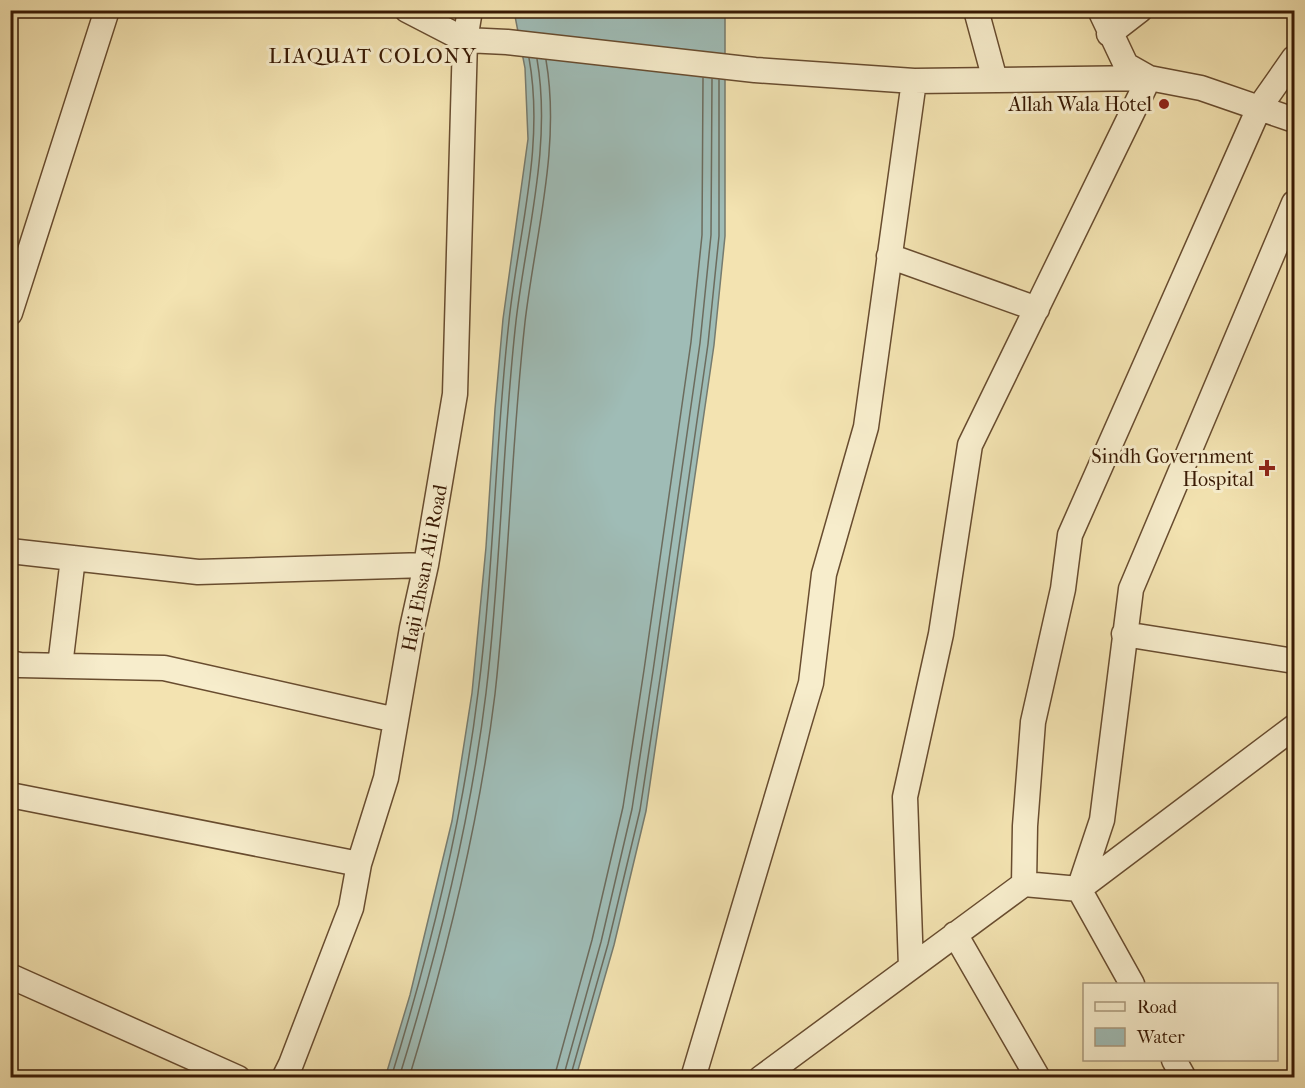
<svg xmlns="http://www.w3.org/2000/svg" width="1305" height="1088" font-family="'IM FELL French Canon',serif">
	<style>
		.water { fill: #9fbcb6; stroke: #767b6f; stroke-width: 1.5 }
		.lines { fill: none; stroke-linecap: round; stroke-linejoin: round }
		.shore { stroke: #6c6b5d; stroke-width: 1.5 }
		.minor-casing { stroke: #684c2f; stroke-width: 27 }
		.minor { stroke: #f7edcc; stroke-width: 24 }
		.poi-dot { fill: #8f2418; stroke: #f7edcc; stroke-width: 2 }
		.labels { text-anchor: middle; stroke-width: 6; stroke-linejoin: round; paint-order: stroke }
		.poi-label { font-size: 20px; fill: #391a04; stroke: #f7edcc; text-anchor: end }
		.street-label { font-size: 20px; fill: #391a04; stroke: #f7edcc }
		.neighbourhood-label { font-size: 21px; letter-spacing: 1.5px; fill: #391a04; stroke: #f7edcc }
	</style>
	<rect width="100%" height="100%" fill="#f3e3b1"/>
	<filter id="stains"><feTurbulence type="fractalNoise" baseFrequency=".00333" numOctaves="4"/><feColorMatrix values="0 0 0 0 .2 0 0 0 0 .09 0 0 0 0 .02 0 0 0 .5 -.17"/></filter>
	<radialGradient id="worn" r=".72"><stop offset=".6" stop-color="#630" stop-opacity="0"/><stop offset="1" stop-color="#630" stop-opacity=".3"/></radialGradient>
	<path class="water" d="M514,11H725V236L714,345L646,811L614,945L576,1077L385,1078L410,995L452,821L472,693L486,547L495,409L503,319L528,139L525,68Z"/>
	<g class="lines">
		<path class="shore" d="M391,1078C430,952 462,824 478,693C494,569 495,445 509,321C518,234 545,146 529,58
			M399,1078C438,952 470,824 486,693C501,570 502,445 516,321C526,235 552,146 537,59
			M409,1078C447,953 479,824 495,694C509,570 511,446 525,322C535,236 561,147 546,60
			M554,1078L592,940L623,807L644,670L691,342L702,235L703,78
			M563,1078L601,942L632,809L653,671L700,343L711,235L712,79
			M570,1078L608,944L640,810L661,672L708,344L719,236V80"/>
		<g class="minor-casing">
			<path id="minor" d="M407,10L465,40L507,42L755,70L914,81L1149,78L1201,88L1294,120
				M976,10L995,80
				M1109,34L1140,10
				M889,256L1037,309
				M10,313L107,10
				M10,551L198,572L426,565
				M1124,634L1294,661
				M10,663L20,665L164,668L396,720
				M60,666L73,558
				M10,795L359,864
				M1024,884L1079,889L1294,727
				M955,934L1038,1078
				M911,967L905,797L941,634L970,445L1149,78L1126,65L1100,10
				M10,976L238,1078
				M1132,984L1079,889L1102,820L1131,589L1294,203
				M1174,1060L1184,1078
				M284,1078L291,1064L351,908L359,864L386,778L412,628L426,565L455,394L465,40L470,10
				M693,1078L811,683L824,574L866,427L914,81
				M761,1078L1024,884L1025,826L1033,722L1063,589L1070,535L1259,108L1294,58"/>
		</g>
		<use href="#minor" class="minor"/>
	</g>
	<g class="poi-dot">
		<circle cx="1164" cy="104" r="6"/>
		<path d="M1264 459h6v6h6v6h-6v6h-6v-6h-6v-6h6z"/>
	</g>
	<g class="labels">
		<g class="poi-label">
			<text x="1152" y="111">Allah Wala Hotel</text>
			<text x="1254" y="463">Sindh Government<tspan x="1254" dy="23">Hospital</tspan></text>
		</g>
		<g class="street-label">
			<text transform="translate(424 568) rotate(-79)" y="7">Haji Ehsan Ali Road</text>
		</g>
		<g class="neighbourhood-label">
			<text x="373" y="63">LIAQUAT COLONY</text>
		</g>
	</g>
	<rect width="1305" height="1088" fill="none" stroke="#f3e3b1" stroke-width="36"/>
	<rect x="12" y="12" width="1281" height="1064" fill="none" stroke="#391a04" stroke-width="3"/>
	<rect x="18" y="18" width="1269" height="1052" fill="none" stroke="#391a04" stroke-width="1.5"/>
	<rect x="1083" y="983" width="195" height="78" fill="#f7edcc" stroke="#ab997c" stroke-width="1.5"/>
	<rect x="1095" y="1002" width="30" height="9" fill="#f7edcc" stroke="#ab997c" stroke-width="1.5"/>
	<text x="1137" y="1013" font-size="18" fill="#391a04">Road</text>
	<rect x="1095" y="1028" width="30" height="18" fill="#9fbcb6" stroke="#ab997c" stroke-width="1.5"/>
	<text x="1137" y="1043" font-size="18" fill="#391a04">Water</text>
	<rect width="100%" height="100%" filter="url(#stains)"/>
	<rect width="100%" height="100%" fill="url(#worn)"/>
</svg>
